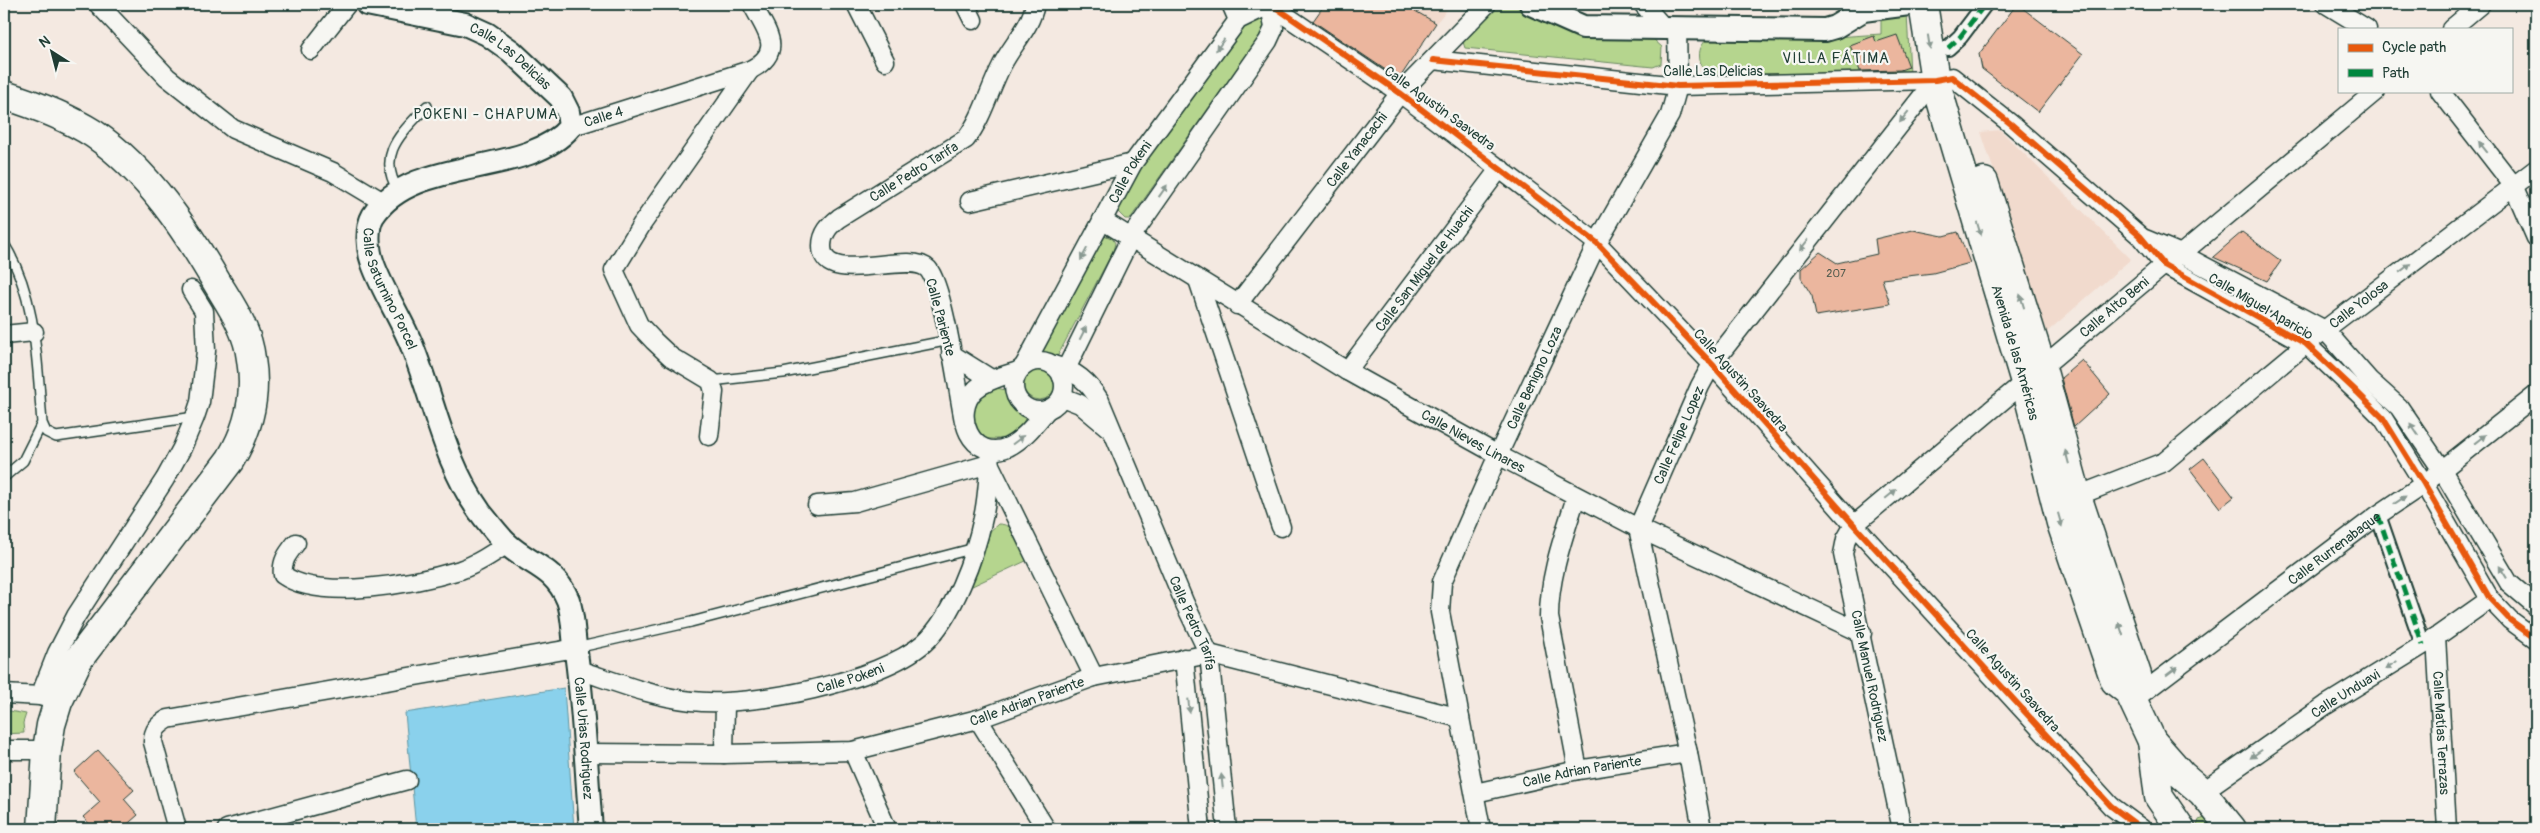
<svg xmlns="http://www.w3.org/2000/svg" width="2540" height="833" font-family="Pangolin,sans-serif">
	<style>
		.built { fill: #f1dacd }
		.green { fill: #b5d58e; stroke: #6a8961 }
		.water { fill: #8ad1ec; stroke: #5f96a2 }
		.building { fill: #ebb69e; stroke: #1f3d34 }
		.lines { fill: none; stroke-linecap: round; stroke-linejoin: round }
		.service-casing { stroke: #1f3d34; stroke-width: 12 }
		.pedestrian-casing { stroke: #1f3d34; stroke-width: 18 }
		.minor-casing { stroke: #1f3d34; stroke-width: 21 }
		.tertiary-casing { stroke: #1f3d34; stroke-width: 26 }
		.primary-casing { stroke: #1f3d34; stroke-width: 31 }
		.trunk-casing { stroke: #1f3d34; stroke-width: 31 }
		.service { stroke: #f6f6f2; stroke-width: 9 }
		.pedestrian { stroke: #f6f6f2; stroke-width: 14 }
		.minor { stroke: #f6f6f2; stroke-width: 18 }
		.tertiary { stroke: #f6f6f2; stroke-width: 22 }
		.primary { stroke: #f6f6f2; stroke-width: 28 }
		.trunk { stroke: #f6f6f2; stroke-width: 28 }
		.quiet { stroke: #00873e; stroke-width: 5; stroke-dasharray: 10 5; stroke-linecap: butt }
		.cycleway-casing { stroke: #f6f6f2; stroke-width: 9 }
		.cycleway { stroke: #e8590c; stroke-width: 6 }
		.oneway { fill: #8a9a93 }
		.labels { text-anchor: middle; stroke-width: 4.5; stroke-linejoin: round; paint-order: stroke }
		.number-label { font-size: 11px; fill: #525b4e }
		.street-label { font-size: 14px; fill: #1f3d34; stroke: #f6f6f2 }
		.neighbourhood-label { font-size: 15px; letter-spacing: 1px; fill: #1f3d34; stroke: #f6f6f2 }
	</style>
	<rect width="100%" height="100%" fill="#f4e9e1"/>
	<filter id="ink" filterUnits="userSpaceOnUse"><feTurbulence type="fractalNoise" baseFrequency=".02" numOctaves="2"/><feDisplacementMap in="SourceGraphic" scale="10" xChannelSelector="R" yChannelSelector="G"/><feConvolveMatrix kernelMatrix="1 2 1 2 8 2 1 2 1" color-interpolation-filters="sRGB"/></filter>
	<g filter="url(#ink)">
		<path class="built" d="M1403,4H1452L1436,23Z
			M2000,130L2131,259L2047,332L1981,132Z"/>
		<path class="green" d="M1495,4H1511L1578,37L1654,40L1662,47L1661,64L1653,67L1465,48L1462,39Z
			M1907,13L1910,74H1714L1701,65C1698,53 1699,47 1708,38H1821L1881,34V15Z
			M1251,16H1260L1266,19V27L1130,219H1125L1117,211L1141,165Z
			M1106,236L1112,238L1115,243L1113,251L1056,359L1038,350L1101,240Z
			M1023 384a16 16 0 1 1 32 0a16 16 0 1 1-32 0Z
			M997,388L1005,390C1008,404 1014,409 1026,416C1023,423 1021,429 1015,433C1004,441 979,443 973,427C970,421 972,410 972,403L990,389Z
			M998,524C1018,524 1021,544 1028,560L970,587L988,533Z
			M4,710L26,714L23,723L24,733L4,734Z
			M2205,818L2210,820L2218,829H2196L2199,820Z"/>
		<path class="water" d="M564,688L574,829H416L405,713Z"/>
		<path class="building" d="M1325,4H1403L1436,23L1399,79L1313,21Z
			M2017,4L2083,54L2038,112L1982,69L1979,54Z
			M1897,35L1909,67L1900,70L1860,71L1850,45L1874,36L1876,42Z
			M1913,230L1943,236L1958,232L1970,263L1933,273L1882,279L1890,304L1816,316L1812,296L1801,278V269L1820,252L1837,263L1877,254L1875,239Z
			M2242,232L2281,261L2267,281L2213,257Z
			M2082,360L2110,394L2074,427L2061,378Z
			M2204,458L2234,497L2220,508L2190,469Z
			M98,750L134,790L124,799L138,815L122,829H94L83,817L100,802L74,772Z"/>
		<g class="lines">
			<g class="service-casing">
				<path id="service" d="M399,192C375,154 402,133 427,106
					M4,244C37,297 37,363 42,423L46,432L56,437L195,417
					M711,381L783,373L950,340
					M4,477L23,461L42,423
					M576,648L691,622L975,548"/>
			</g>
			<g class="pedestrian-casing">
				<path id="pedestrian" d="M1948,48L1960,37L1985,4
					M2378,515L2423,645"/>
			</g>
			<g class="minor-casing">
				<g id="minor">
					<path d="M98,4L167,77L233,129L333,172L383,202"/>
					<path d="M856,4L885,61"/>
					<path d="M965,4L973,20"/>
					<path d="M1231,4L1238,20"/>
					<path d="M1643,4L1663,27"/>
					<path d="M2326,4L2367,29"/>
					<path d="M1270,5L1400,93L1597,243L1712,364L1854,525L2111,806L2142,829"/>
					<path d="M2451,29L2481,4"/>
					<path d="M311,50L347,4"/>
					<path d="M1433,60L1678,86L1935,80L1952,77L2011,124L2140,236L2164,265L2306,344L2357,392L2383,418L2424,484L2490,599L2510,620L2536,639"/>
					<path d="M2440,91L2513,185L2536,238"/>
					<path id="s1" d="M570,127L750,70C786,51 766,31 752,4"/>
					<path d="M970,201L1133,163"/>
					<path id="s2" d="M1102,220L1347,371L1498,455L1638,528L1862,633"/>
					<path d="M2145,239L2181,254L2325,330L2369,380L2399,407L2442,470L2509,583L2536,606"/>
					<path d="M1198,280L1281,527"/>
					<path id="s3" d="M1237,305L1400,93L1487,4"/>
					<path d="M4,335L34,332"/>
					<path d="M951,354L991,379"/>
					<circle cx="1039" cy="386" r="25"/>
					<path id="s4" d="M1053,365C1076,371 1088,381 1100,401L1185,604L1209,654L1227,829"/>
					<path id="s5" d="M1024,366L1133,163L1238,20L1271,4"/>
					<path d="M1018,371C1004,376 988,379 976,389C950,413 972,463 1008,447C1024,439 1036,423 1047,410"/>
					<path id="s6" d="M1347,371L1500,168"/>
					<path d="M1062,377L1131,237L1268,41L1274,28L1270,5"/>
					<path d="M1062,397L1080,404L1111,430"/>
					<path id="s7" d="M964,421C958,392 944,287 928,269C909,249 822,289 822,246C822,233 830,225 839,218L966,139C983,117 989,90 1002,65C1012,45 1031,27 1035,4"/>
					<path d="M709,436L714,392L711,381L671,357L654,341L639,325L614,270L642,224L750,70"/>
					<path d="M990,465L1094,677"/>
					<path id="s8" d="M2077,496L2164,462L2306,344L2536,169"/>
					<path d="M1576,497C1564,536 1549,575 1549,617L1578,770"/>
					<path d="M817,505L855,502L989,464"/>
					<path d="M296,543C288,553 281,561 283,575C321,602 417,583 460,570C477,564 492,554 507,544"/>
					<path id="s9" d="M2436,637L2447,829"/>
					<path d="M1184,658L1201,829"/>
					<path id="s10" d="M579,670C616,682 653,697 692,701C750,708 879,682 924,643C953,617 975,556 983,518C988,496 989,472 990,450"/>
					<path d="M4,694L40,696L51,699"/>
					<path d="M40,696L57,653L76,616L165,479L182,448L195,417L200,402L206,351L204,311L191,290"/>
					<path id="s11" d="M2133,700L2378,515L2424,484L2536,395"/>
					<path d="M978,719L1046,829"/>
					<path d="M4,750H47"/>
					<path d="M853,751L887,829"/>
					<path id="s12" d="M585,753L724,754L853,751L978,719L1094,677L1209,654L1460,718"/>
					<path d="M724,754L725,704"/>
					<path id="s13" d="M2202,792L2326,705L2436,637L2490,599"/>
					<path id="s14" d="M1475,793L1578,770L1688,753"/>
					<path d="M177,829L153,742C153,730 158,725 168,719L576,648"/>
					<path d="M227,829L407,780"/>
					<path id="s15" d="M1481,829L1440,612L1442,582L1498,455L1597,243L1670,115L1678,86L1677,27"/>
					<path id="s16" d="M1702,829L1688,753L1638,528L1700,386L1712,364L1935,80"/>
					<path id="s17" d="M1902,829L1843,554L1846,539L1854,525L2164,265L2181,254L2376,91"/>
				</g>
			</g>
			<g class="tertiary-casing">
				<g id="tertiary">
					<path id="s18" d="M367,4L465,24L487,34L511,51L561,98L568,112L570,127C526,179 413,154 373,216C366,228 368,251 373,264C383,292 401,318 412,346C434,401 445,464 480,512C488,522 497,534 506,543C529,565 554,566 568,600C573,613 573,631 575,645C584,706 586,768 591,829"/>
					<path d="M1531,4L1583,27L1825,30L1835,27L1863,10L1909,4"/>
				</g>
			</g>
			<g class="primary-casing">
				<g id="primary">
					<path id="s19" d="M1923,4L1935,80L2025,382L2061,523L2115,681L2129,692L2152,741L2182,775L2202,792L2232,829"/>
					<path d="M1984,182L2042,368L2077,496L2137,675L2129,692"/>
					<path d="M2152,741L2159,797L2181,829"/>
				</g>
			</g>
			<g class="trunk-casing">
				<path id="trunk" d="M4,95C36,105 66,116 94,134C148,171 187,231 219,286C233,309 248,331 251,359C257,395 249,429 230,460L78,660L58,702L51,725L47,750L42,829"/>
			</g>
			<use href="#service" class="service"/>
			<use href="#pedestrian" class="pedestrian"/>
			<use href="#minor" class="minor"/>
			<use href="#tertiary" class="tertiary"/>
			<use href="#primary" class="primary"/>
			<use href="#trunk" class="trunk"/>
			<path class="quiet" d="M1948,48L1960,37L1985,4
				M2378,515L2423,645"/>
			<g class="cycleway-casing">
				<path id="cycleway" d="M1271,4L1400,93L1597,243L1712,364L1854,525L2111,806L2142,829
					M1433,60L1678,86L1935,80L1952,77L2011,124L2140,236L2164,265L2306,344L2357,392L2383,418L2424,484L2490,599L2510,620L2536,639"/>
			</g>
			<use href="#cycleway" class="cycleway"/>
		</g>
		<defs><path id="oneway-solid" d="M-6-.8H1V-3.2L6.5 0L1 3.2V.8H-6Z" transform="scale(1.25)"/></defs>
		<g class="oneway">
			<use href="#oneway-solid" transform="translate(1929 42) rotate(81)"/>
			<use href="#oneway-solid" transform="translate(1220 45) rotate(126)"/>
			<use href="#oneway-solid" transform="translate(1904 117) rotate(128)"/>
			<use href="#oneway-solid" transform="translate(2483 147) rotate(-128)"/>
			<use href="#oneway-solid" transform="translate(1163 191) rotate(-55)"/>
			<use href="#oneway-solid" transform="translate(1979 229) rotate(73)"/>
			<use href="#oneway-solid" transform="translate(1804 245) rotate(128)"/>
			<use href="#oneway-solid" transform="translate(1084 254) rotate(118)"/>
			<use href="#oneway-solid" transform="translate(2405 268) rotate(-38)"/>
			<use href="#oneway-solid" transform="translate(2022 301) rotate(-107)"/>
			<use href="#oneway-solid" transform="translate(1083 333) rotate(-63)"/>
			<use href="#oneway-solid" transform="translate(2414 429) rotate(-124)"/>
			<use href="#oneway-solid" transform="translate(2480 439) rotate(-38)"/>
			<use href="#oneway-solid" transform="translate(1018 440) rotate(-37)"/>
			<use href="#oneway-solid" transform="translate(2067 457) rotate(-105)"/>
			<use href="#oneway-solid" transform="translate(1891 494) rotate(-40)"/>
			<use href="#oneway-solid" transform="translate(2400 500) rotate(-34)"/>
			<use href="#oneway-solid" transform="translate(2060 520) rotate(74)"/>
			<use href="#oneway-solid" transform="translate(2503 572) rotate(-122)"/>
			<use href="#oneway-solid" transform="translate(2121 629) rotate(-108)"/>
			<use href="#oneway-solid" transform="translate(2391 665) rotate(148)"/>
			<use href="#oneway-solid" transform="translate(2172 671) rotate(-37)"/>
			<use href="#oneway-solid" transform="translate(1189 706) rotate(84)"/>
			<use href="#oneway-solid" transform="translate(2256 754) rotate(145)"/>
			<use href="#oneway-solid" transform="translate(1222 781) rotate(-96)"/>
		</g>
	</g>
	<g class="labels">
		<g class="number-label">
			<text x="1836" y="277">207</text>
		</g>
		<g class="street-label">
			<text dy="5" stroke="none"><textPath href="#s18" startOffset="156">Calle Las Delicias</textPath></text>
			<text x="1713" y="76">Calle Las Delicias</text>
			<text transform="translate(1440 108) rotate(36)" y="5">Calle Agustin Saavedra</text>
			<text dy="5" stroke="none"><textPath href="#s1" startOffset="35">Calle 4</textPath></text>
			<text dy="5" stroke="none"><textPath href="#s3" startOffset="196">Calle Yanacachi</textPath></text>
			<text dy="5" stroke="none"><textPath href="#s7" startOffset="398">Calle Pedro Tarifa</textPath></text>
			<text dy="5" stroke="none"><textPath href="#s5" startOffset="221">Calle Pokeni</textPath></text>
			<text dy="5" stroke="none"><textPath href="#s6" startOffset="128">Calle San Miguel de Huachi</textPath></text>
			<text dy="5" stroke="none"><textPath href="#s18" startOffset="552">Calle Saturnino Porcel</textPath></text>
			<text dy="5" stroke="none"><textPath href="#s8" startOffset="344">Calle Yolosa</textPath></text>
			<text transform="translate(2261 306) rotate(30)" y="5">Calle Miguel Aparicio</text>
			<text dy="5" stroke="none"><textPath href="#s17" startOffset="652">Calle Alto Beni</textPath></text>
			<text transform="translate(941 317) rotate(75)" y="5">Calle Pariente</text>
			<text dy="5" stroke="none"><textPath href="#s19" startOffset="361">Avenida de las Américas</textPath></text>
			<text dy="5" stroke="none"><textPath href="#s15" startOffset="475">Calle Benigno Loza</textPath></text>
			<text transform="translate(1741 380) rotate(48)" y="5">Calle Agustin Saavedra</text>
			<text dy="5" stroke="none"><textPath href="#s16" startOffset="409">Calle Felipe Lopez</textPath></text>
			<text dy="5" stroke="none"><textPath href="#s2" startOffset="432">Calle Nieves Linares</textPath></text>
			<text dy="5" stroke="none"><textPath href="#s11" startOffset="252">Calle Rurrenabaque</textPath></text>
			<text dy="5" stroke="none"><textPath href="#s4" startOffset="302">Calle Pedro Tarifa</textPath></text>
			<text transform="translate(1870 676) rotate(78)" y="5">Calle Manuel Rodriguez</text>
			<text dy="5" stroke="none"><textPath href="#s10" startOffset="278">Calle Pokeni</textPath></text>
			<text transform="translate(2013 680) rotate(48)" y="5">Calle Agustin Saavedra</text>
			<text dy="5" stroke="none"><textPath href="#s13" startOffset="174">Calle Unduavi</textPath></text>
			<text dy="5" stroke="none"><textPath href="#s12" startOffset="449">Calle Adrian Pariente</textPath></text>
			<text dy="5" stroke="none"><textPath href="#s9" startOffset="96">Calle Matías Terrazas</textPath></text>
			<text dy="5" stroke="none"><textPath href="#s18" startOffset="1060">Calle Urias Rodriguez</textPath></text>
			<text dy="5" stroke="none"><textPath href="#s14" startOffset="109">Calle Adrian Pariente</textPath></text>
		</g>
		<g class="neighbourhood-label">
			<text x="1836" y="63">VILLA FÁTIMA</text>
			<text x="486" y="119">POKENI - CHAPUMA</text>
		</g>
	</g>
	<rect width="2540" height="833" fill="none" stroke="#f6f6f2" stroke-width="20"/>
	<rect x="10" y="10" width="2520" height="813" fill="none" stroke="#1f3d34" stroke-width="2" filter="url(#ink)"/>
	<rect x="2338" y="28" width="175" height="65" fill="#f6f6f2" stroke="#a0aca6"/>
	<rect x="2348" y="44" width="25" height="8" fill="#e8590c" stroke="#a0aca6"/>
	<text x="2382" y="52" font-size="15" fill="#1f3d34">Cycle path</text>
	<rect x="2348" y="69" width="25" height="8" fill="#00873e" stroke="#a0aca6"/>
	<text x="2382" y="78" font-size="15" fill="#1f3d34">Path</text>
	<g transform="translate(52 52) rotate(324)" stroke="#f6f6f2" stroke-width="4" paint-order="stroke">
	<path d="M0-4L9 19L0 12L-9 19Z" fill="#1f3d34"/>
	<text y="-8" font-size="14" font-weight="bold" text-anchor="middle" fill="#1f3d34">N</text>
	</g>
</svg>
